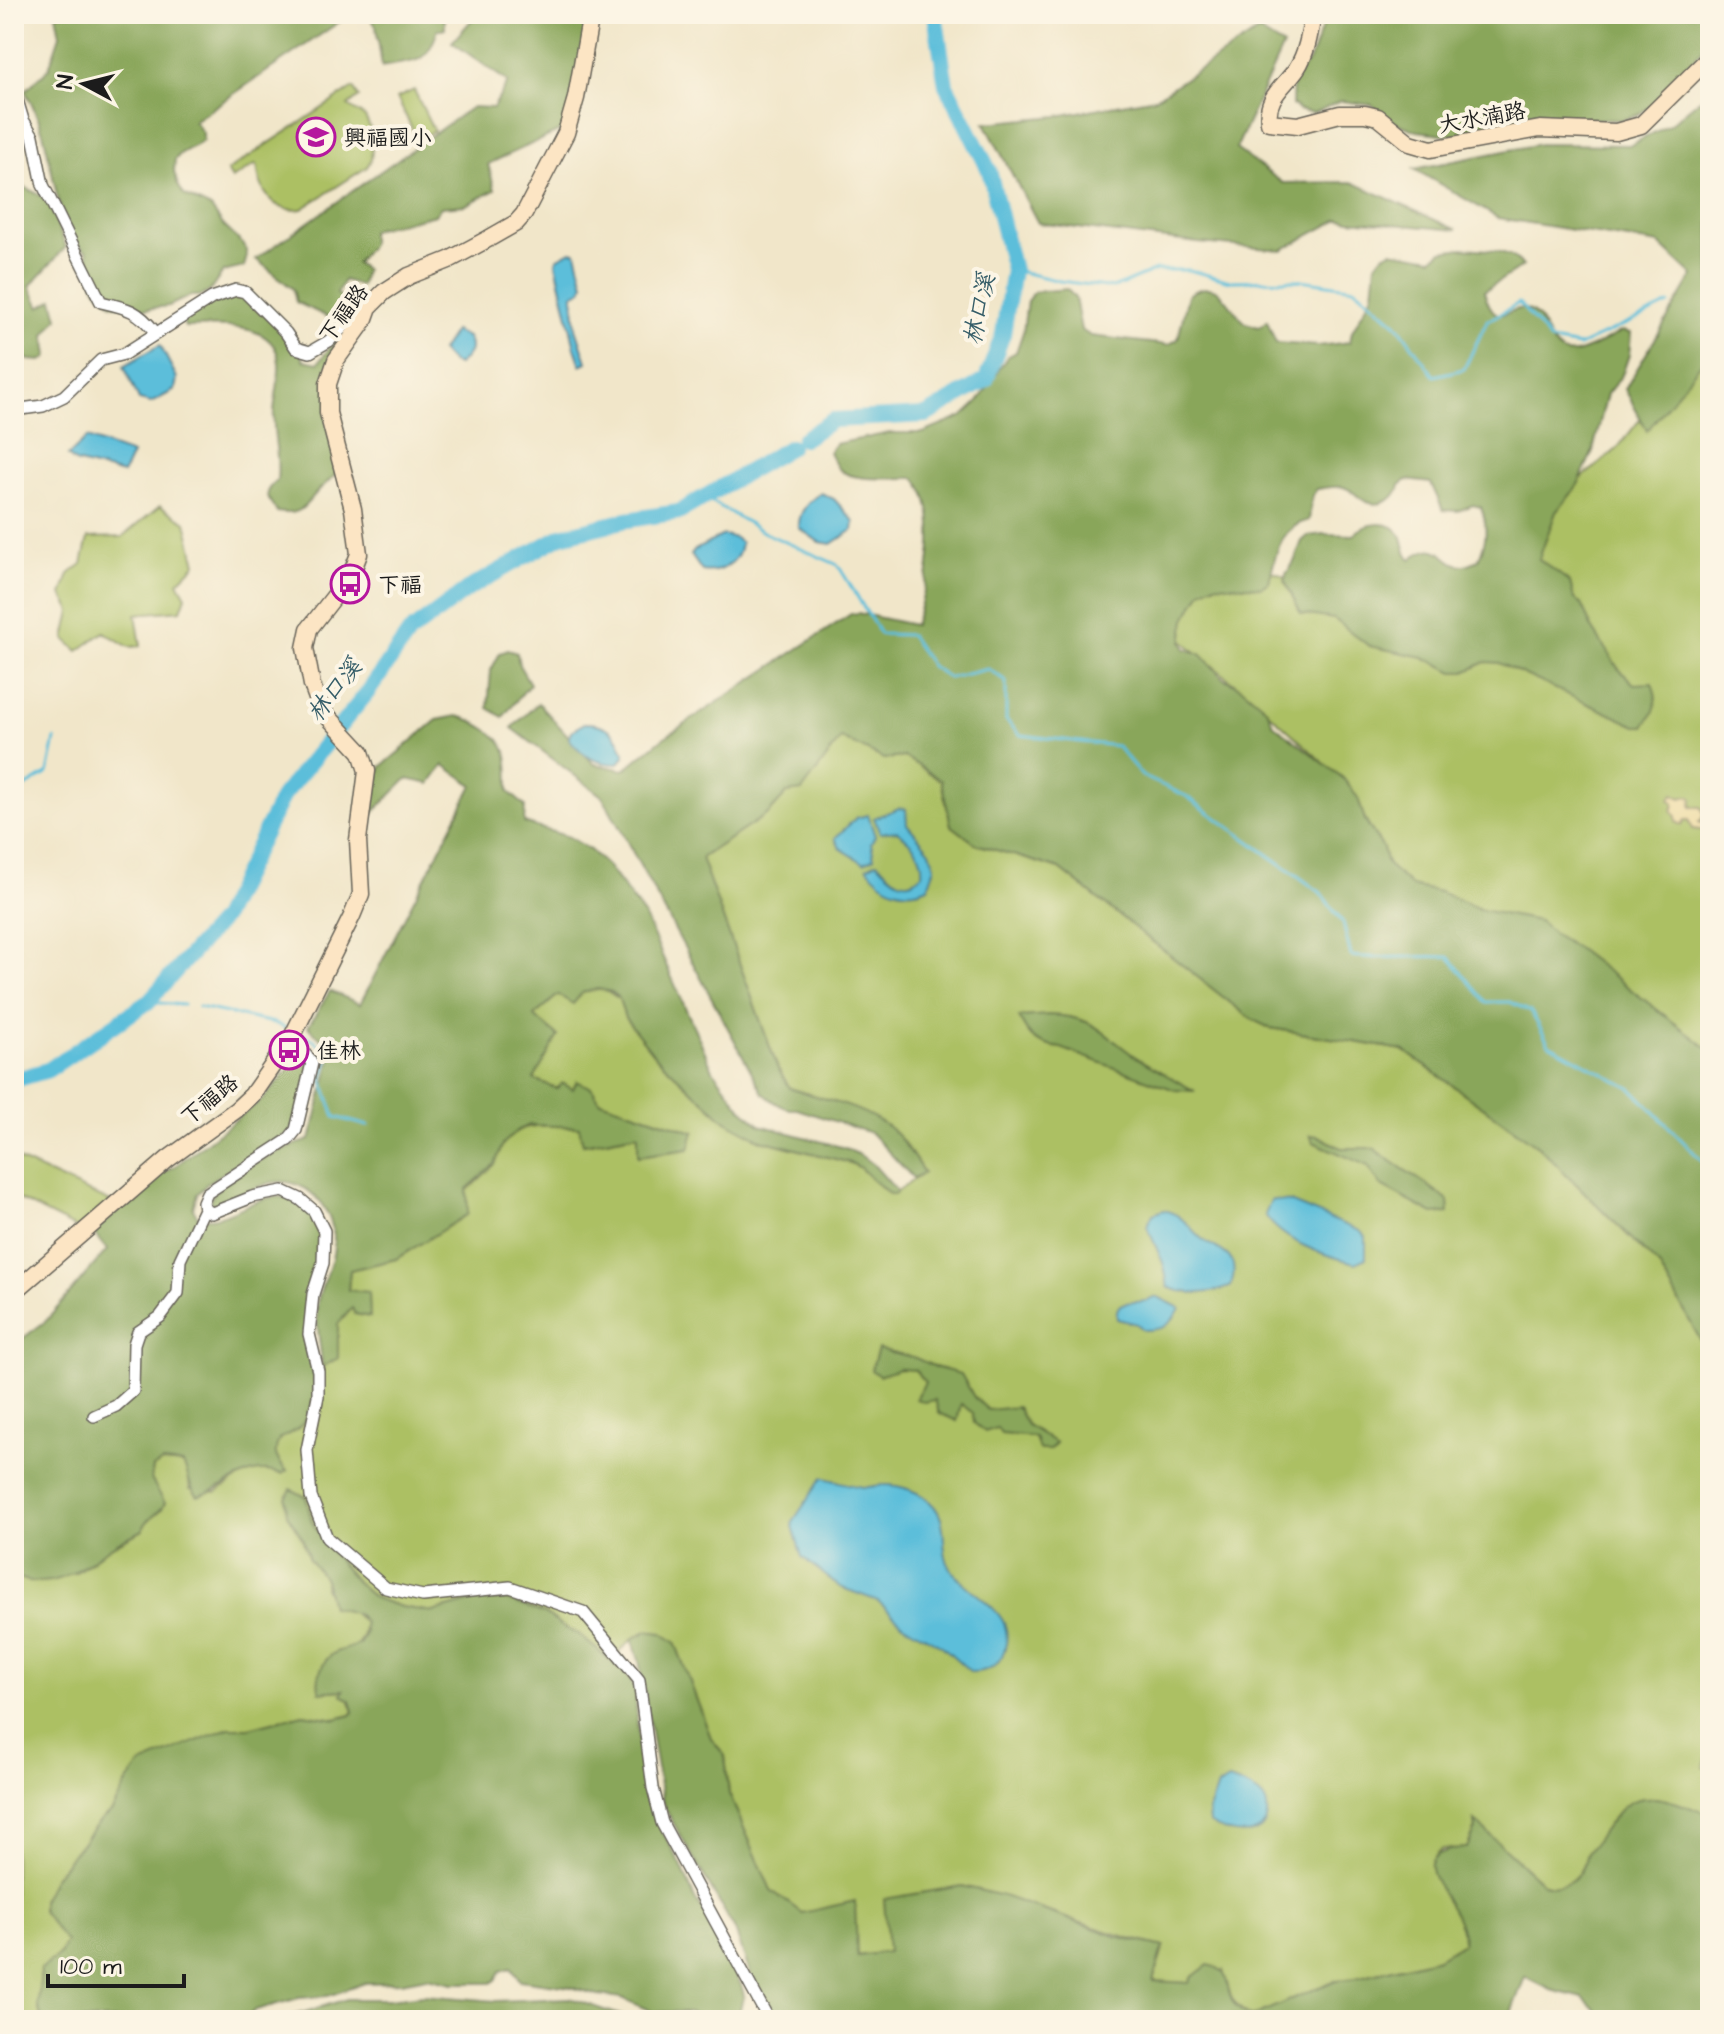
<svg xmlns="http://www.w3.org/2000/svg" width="1724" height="2034" font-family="'Architects Daughter','LXGW WenKai TC',sans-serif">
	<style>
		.green { fill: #acc064; stroke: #646e40; stroke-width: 2 }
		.forest { fill: #89a65a; stroke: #52613b; stroke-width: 2 }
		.sand { fill: #eeda9e; stroke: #857b5d; stroke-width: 2 }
		.water { fill: #5bbeda; stroke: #3c6d7b; stroke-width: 2 }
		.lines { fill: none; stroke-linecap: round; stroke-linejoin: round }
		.stream { stroke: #5bbeda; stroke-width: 3 }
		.river { stroke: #5bbeda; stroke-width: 16 }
		.street-casing { stroke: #676359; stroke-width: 14 }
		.secondary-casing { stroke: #676359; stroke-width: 19 }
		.street { stroke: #fff; stroke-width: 11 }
		.secondary { stroke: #fce5c4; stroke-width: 16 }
		.labels { text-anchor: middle; stroke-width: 8; stroke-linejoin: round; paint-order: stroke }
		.street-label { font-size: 22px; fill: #1c1c1c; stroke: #fcf5e5 }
		.poi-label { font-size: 22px; fill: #1c1c1c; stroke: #fcf5e5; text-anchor: start }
		.water-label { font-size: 24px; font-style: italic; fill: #355d68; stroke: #fcf5e5 }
	</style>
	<rect width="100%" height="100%" fill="#fcf5e5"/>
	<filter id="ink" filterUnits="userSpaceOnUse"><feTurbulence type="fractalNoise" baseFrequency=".0125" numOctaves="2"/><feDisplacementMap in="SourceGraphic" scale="16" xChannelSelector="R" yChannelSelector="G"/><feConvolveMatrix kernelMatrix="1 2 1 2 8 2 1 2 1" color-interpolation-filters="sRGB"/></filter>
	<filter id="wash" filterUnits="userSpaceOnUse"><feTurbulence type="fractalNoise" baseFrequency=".006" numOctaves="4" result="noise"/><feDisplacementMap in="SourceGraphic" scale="32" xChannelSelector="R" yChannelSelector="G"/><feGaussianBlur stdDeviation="1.8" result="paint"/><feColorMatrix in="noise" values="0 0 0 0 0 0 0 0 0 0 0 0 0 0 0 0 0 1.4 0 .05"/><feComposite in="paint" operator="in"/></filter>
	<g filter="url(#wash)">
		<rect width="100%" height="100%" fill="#f1e6c9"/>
		<path class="green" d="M353,88L359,97L348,106L365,117L369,125L373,139L371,160L367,167L302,209C272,214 259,190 257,164L232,179L227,171Z
			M414,90L434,131L417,139L397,98Z
			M1710,287V1073L1409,892L1372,848L1346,783L1257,702L1179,638L1195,591L1265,568L1374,616L1524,557L1535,516L1616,450L1688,358Z
			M160,506L186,522L196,564L178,582L186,596L181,610L136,614L141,646L129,647L104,632L78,651L65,639L71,611L62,595L69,574L82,564L88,538L122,537Z
			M841,737L884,759L905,757L941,781L951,825L976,844L1060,869L1251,1019L1270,1028L1403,1050L1539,1147L1659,1266L1710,1357V1748L1704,1767L1710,1771V1815L1655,1798L1587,1853C1582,1877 1567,1890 1543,1884L1475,1822L1476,1828L1467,1848L1443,1849L1437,1853L1452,1906L1464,1935L1463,1943L1438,1958L1352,1979L1336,1980L1251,2017C1232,2005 1228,1992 1223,1970L1189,1983L1153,1981L1164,1947C1095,1931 1030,1902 962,1886L888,1952L856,1956L771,1891L729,1794L725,1756L711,1738L675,1642L647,1631L632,1639L612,1660L545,1614L469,1602L433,1612L401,1607L374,1598L357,1583L332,1553L312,1522L306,1497L287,1514L302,1538L309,1559L325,1579V1590L364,1622C365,1642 355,1650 335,1652L320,1692L345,1690L354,1711L351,1715L336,1719L303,1714L249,1728H228L128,1781L112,1811L99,1822L54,1877L42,1900V1911L67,1942L58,1955L41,1969L38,2006L42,2020H14V1576L19,1578L75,1573L110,1547L143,1530L144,1524L162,1509L151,1479L153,1468L162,1462L183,1464L188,1473L190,1489L216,1492L251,1471L267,1469L282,1474L286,1471L276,1459L275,1448L314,1370L338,1358V1324L353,1307L355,1314L369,1317L348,1291L350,1270L396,1259L495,1164C506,1117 542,1126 580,1127L584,1144L638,1134L639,1156L694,1132L600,1101L577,1082L573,1089H557L534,1079V1016L558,995L604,989L619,999L625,1018L656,1057L726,1121L761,1140L851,1163L859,1167L889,1194C900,1193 913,1178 924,1173L901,1139L790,1088L778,1069L701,858L769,813L787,793L802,790Z
			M14,1158L113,1203L82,1231L14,1197Z"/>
		<path class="forest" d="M56,14H351L194,121L203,133V141L180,154L175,160L174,172L178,185L184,195L211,208L224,226L245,246L247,256L244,267L223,272L210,291L201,296H190L169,306L145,309L112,304L95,287L87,251C60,236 54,177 47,149C43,129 35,108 25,91L49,68L60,35Z
			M367,14H439L445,20V28L438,30C425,67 418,59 382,67L376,26Z
			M477,14H572V20L590,28L564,129L488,164L495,190L466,205L441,207L435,215L371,230V245L356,263L365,270L361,286L344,280L337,294L346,299L349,308L340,323L296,302L293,289L256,259L472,107L493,108L508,82L452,42Z
			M1327,14H1710V40L1657,102L1637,115L1622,120L1552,118L1520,123L1466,137L1417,131L1396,123L1372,105L1341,101L1313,113L1298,110L1292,105L1293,81L1298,73L1309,62Z
			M1259,31L1283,46L1236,149L1283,183L1352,182L1457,230L1339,219L1282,250L1198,243L1038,223L985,123L1057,116L1155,98Z
			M1710,91V352L1647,431L1625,389L1693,276L1659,244L1498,218L1414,169L1540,144L1631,145L1669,125Z
			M14,174L17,183L47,199L66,247L30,286L40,307L53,299L58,318L45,335L48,356L42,361L28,360L14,346Z
			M1463,248C1483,250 1510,248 1523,266L1484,291C1497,336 1510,300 1530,311C1538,314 1541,323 1545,330C1550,338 1555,351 1565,353C1579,357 1610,338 1622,331L1631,333L1629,355L1622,375L1607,394L1593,451L1577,487L1556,512L1539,559L1570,582L1574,598L1581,604L1592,628L1618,668L1634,684L1652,683C1659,701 1657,711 1644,726H1636L1499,663L1486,662L1465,672H1454L1423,657L1369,646L1334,619L1301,614L1285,581L1286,574L1294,562L1302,541L1308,536L1324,534L1354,535C1364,522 1391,519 1401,535C1405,543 1403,552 1411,559C1443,534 1443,567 1465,565C1470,564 1474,562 1478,560C1487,541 1488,526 1481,507L1473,505L1458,511L1443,510L1431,483L1407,480L1400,485C1398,500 1378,508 1365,501C1357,497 1352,489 1343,487C1335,486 1325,488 1317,489L1312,496L1309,520C1278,528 1276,555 1269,582L1261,587L1215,584L1202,591L1186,619L1182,642L1186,649L1201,654L1223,678L1242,688L1267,709L1273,724L1343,778L1358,798L1365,820L1383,848L1387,864L1411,886L1440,892L1482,910L1539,921L1556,936L1578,949L1710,1050V1357L1659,1266L1539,1147L1403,1050L1270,1028L1251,1019L1060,869L976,844L951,825L941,780L905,757L884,759L841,738L802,791L787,793L769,813L701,858L778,1069L790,1088C823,1099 863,1107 890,1128C904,1140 914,1158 924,1173L913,1178L871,1133L797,1109C783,1110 773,1101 763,1093L603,797L512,728L538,703L594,764L624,770L662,739L851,614L858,613L914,625C928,588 944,510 915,478C895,477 853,483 839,469C835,465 832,457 829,452L835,444L890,433H923L962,417L978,402L1007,357L1016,352L1023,332L1027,301L1034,292L1067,289L1075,298L1081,330L1091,336L1168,345L1178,339L1188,295C1221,273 1227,308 1246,323C1248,324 1256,326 1259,327L1267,321L1276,343L1318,346L1350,342L1352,331L1373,294L1376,264L1382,256L1391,251L1433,258L1442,251Z
			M233,289L289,332L304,360L318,363L341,333L347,335L333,357L339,470C333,479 327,482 320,489C304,505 303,517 277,512L267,497L269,488L277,480C280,457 272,435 274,412C275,396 280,379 279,363C276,319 215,327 185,327L181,317Z
			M508,650L517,653L519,665L530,684L503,717L488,708L491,670L500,653Z
			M457,716C468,718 476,723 486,729C513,746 508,763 509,792L525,806L524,823L569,837L590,850L608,867L644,915L713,1070L742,1109L760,1125L845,1148L860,1155L873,1164L897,1191L895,1194H889L859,1167L851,1163L761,1140L726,1121L656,1057L625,1018L619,999L612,992L598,989L583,992L573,1004L558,995L534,1016L558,1036L534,1079L557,1089L562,1083L573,1089L577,1081L592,1088L600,1101L694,1132L689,1149L638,1156V1134L583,1144L579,1127L530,1125L518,1130L503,1144L495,1164L467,1189L468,1214L396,1259L350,1270L348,1290L369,1292L370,1317L355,1314L352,1308L338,1324V1358L322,1367C321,1348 316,1325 317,1306C319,1285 333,1268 334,1247C337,1215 311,1178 276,1182C257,1184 237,1199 220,1208L214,1207L210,1199C224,1174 282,1148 310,1140L331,1059V1048L308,1027L330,991L360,1004L473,785L444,765L430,784L407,779L371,815L381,767L437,720Z
			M1049,1015C1095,1017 1098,1030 1133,1055C1153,1068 1174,1079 1195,1091L1175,1090L1061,1048C1038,1045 1029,1039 1019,1017Z
			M307,1056L315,1065L292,1131L209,1182L197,1194L193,1208L198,1217C231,1225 265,1182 296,1202C343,1233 305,1269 306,1308C308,1348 335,1421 280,1438C272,1453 276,1459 287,1471L282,1474C247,1462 231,1488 198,1496C188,1487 190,1476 183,1464L162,1462L153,1468L151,1479L165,1503C160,1515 145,1518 143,1530C131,1536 119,1541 108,1549C78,1569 54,1594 14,1576V1345L47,1320L107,1250L95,1235L96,1230L163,1172L174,1167L263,1099L300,1057Z
			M1310,1135L1319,1136L1341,1148H1374C1397,1168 1425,1180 1448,1201L1449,1213L1433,1214L1381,1186L1368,1166L1313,1142Z
			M878,1349L913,1357L938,1368L961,1374L974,1397L988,1410L1017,1407L1027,1425L1056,1443L1049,1450H1039L1035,1437L1001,1434L997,1428L985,1432L974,1423L973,1413L961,1404L957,1421L939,1413L935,1400L924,1402L916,1399L925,1382L915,1370L899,1369L879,1376L871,1370Z
			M291,1489L306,1497L312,1522L332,1553L357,1583L374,1598L401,1607L433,1612L469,1602L473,1598L508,1600L545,1614L563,1627L578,1634L628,1675L635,1690L641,1775L650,1809L681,1865L695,1899L708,1918L741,1985L744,1995L738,2016L731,2020H713L689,2012H653L622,1998L598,1995L571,1987L520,1980L511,1968L501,1971L496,1980L491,1983H453L427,1977L401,1982L365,1983L328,1996L299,1998L256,2010L242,2020H42L38,2006L41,1969L58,1956L66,1942L42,1911V1901L54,1877L99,1822L112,1811L128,1781L141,1764L228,1728H249L303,1714L336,1719L351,1715L354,1711L351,1701L342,1695L344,1690L320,1692C315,1679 322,1659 336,1652C343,1649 352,1648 360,1643L365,1633L364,1622L357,1614L331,1607L325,1579L309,1559L302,1537L287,1514L286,1498Z
			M647,1631L662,1633L675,1642L711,1738L725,1756L729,1794L771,1890L802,1913L855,1901L857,1956L888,1952L884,1899L962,1886L1003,1896L1116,1936L1164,1947L1161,1952L1153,1981L1189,1983L1191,1978L1208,1965C1233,1969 1223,1988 1235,2005C1239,2010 1245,2014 1251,2017L1336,1980L1352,1979L1438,1958L1463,1943C1465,1903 1387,1852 1467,1848L1476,1829L1475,1821L1543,1884C1567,1890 1582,1877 1587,1853C1599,1838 1610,1819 1623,1807C1647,1786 1685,1806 1710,1815V2020H1614L1600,2014L1583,1998L1551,1990L1525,1977L1511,2013L1505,2020H766L735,1930L663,1805L639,1660L632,1639Z
			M423,1995L496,2001L570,1998L634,2020H279L347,1999H389Z"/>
		<path class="sand" d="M1673,794L1681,798L1689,796L1692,798L1691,807H1701L1705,815L1699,822L1709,826L1708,831L1693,829L1689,820H1685L1682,825L1676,822V816L1672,812L1674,803L1670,799Z"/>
		<path class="water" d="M571,251L576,252L584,284L582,290L573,295L576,328L587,362L581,365L575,348L556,263L557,259Z
			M454,331L467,337C474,351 468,355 458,365L451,362L441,351Z
			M160,345L177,378L175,390L151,403L139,400L124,366Z
			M87,438L132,454L123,474L75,462L68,456Z
			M821,493L834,499L854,521L853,530L832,544L819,542L799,528C798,513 808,501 821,493Z
			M723,535L735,538L741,543C739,563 721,574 702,571L691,555L695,550Z
			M585,723C608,723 619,734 625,756L618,764C595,764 584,756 569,739L571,731Z
			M899,808L906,809L907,824L930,851L935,867L928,887C904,898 882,888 867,867L877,862C891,877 905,892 922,874C924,854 912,843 897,831L880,833L874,818Z
			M868,815L875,836L871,843L874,858L864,863L840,848L835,838L856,818Z
			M1271,1200L1290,1202L1360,1231L1366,1237V1258L1355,1263C1324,1255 1284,1243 1265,1215Z
			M1163,1210C1183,1214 1188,1227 1202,1239C1210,1246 1222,1249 1229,1257C1236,1265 1234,1279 1230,1287C1209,1294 1188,1296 1168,1287L1164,1265L1147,1226L1153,1214Z
			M1158,1297L1180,1308C1170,1326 1164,1330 1144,1330L1137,1324L1117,1319C1114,1298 1130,1304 1145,1301C1149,1301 1153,1298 1158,1297Z
			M822,1478C836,1480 851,1486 864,1487C870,1488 877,1485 883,1485C899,1484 922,1492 933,1505C949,1523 940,1544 948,1563C964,1598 1024,1608 1002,1656C996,1668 983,1672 971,1672L942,1646L903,1624L878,1601L840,1587L802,1557L792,1523Z
			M1229,1780C1240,1784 1255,1789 1263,1798C1267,1803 1268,1809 1267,1816C1262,1843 1225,1834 1209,1823L1208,1813L1218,1786Z"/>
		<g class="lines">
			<path class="stream" d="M1013,270L1060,281L1113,288L1156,270H1189L1230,281L1301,280L1355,288L1397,324L1434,376L1464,369L1487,321L1519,303L1551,341L1579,346L1669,304
				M704,497L765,533L838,565L880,634L910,635L931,666L949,678L988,669L1006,681V720L1020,735L1117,746L1142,776L1186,796L1320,892L1343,923L1351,956C1383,960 1416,955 1449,957L1486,1002H1510L1531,1012L1549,1044L1632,1089L1710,1169
				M14,794L48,773L55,739
				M148,1002L183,1005
				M199,1007L274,1023L290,1030
				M300,1034L314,1040L329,1055L322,1079L335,1117L368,1126"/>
			<path class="river" d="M803,439L833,420L926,415L986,380L1003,334L1013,270L989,170L946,85L935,14
				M14,1080L48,1070L148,1002L222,919L283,795L368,692L409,633L471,587L561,536L627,520L679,512L790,447"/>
		</g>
	</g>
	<g filter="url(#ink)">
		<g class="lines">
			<g class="street-casing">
				<path id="street" d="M14,90L23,120L33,136L43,185L101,302C127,308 138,310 155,332
					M14,410L43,406L64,396L101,360L124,354L212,298L236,290L245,292L286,333L296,348L310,352L329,341L355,315L364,321
					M292,1037L312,1063L296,1130L288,1140L207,1193L203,1202L204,1209L212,1213L252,1197L283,1191L300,1199L314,1211L324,1231L323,1263L313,1294L309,1334L318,1371V1396L307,1450L311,1497L327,1538L386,1588L423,1596L510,1587L583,1612L639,1680L653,1788L662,1823L769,2020
					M94,1416L116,1406L133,1391L134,1344L138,1332L160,1317L178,1293L180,1260L204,1209"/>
			</g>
			<g class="secondary-casing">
				<path id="secondary" d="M1313,14C1310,32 1307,53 1297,68C1285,86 1265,97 1269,122L1298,125L1340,114H1365L1378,117L1410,143L1431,149L1540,129L1616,132L1641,125L1710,57
					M14,1292L168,1159L236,1110L252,1095L292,1037L352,916L361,894L358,840L367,771L361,752L321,709L312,685L305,648L309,629L351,575L359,554L353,509L328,413V384L336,360L364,321L369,307L384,292L409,276L449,260L488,239L516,223L524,214L566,133L576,98L591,14"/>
			</g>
			<use href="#street" class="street"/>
			<use href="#secondary" class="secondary"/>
		</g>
	</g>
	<defs>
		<g id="school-ring" transform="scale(2)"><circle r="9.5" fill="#fcf5e5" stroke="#b5179e" stroke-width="1.5"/><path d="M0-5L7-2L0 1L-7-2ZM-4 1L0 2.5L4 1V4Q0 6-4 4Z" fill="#b5179e"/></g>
		<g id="bus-ring" transform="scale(2)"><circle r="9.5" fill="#fcf5e5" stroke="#b5179e" stroke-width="1.5"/><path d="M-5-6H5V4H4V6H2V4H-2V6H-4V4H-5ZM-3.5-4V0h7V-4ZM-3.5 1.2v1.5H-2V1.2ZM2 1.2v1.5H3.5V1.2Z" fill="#b5179e"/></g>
	</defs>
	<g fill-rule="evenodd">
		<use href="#school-ring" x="316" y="137"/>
		<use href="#bus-ring" x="350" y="584"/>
		<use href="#bus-ring" x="289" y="1050"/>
	</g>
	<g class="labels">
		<g class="street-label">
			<text transform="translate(1482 117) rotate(-10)" y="8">大水湳路</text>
			<text transform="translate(343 313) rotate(-54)" y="8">下福路</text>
			<text transform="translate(209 1099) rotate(-39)" y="8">下福路</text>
		</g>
		<g class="poi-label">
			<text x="344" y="145">興福國小</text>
			<text x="378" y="592">下福</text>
			<text x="317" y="1058">佳林</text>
		</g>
		<g class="water-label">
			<text transform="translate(979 309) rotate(-78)" y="8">林口溪</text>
			<text transform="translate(334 690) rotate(-52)" y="8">林口溪</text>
		</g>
	</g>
	<rect width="1724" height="2034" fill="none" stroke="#fcf5e5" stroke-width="48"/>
	<g transform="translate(84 84) rotate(277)" stroke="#fcf5e5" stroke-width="6" paint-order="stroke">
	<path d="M0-6L14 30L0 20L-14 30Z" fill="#1c1c1c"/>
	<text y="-12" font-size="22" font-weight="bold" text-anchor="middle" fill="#1c1c1c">N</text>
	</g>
	<path d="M48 1974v12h136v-12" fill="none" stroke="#1c1c1c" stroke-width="4"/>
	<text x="60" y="1974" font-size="24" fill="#1c1c1c" stroke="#fcf5e5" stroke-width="6" paint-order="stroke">100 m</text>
</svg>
